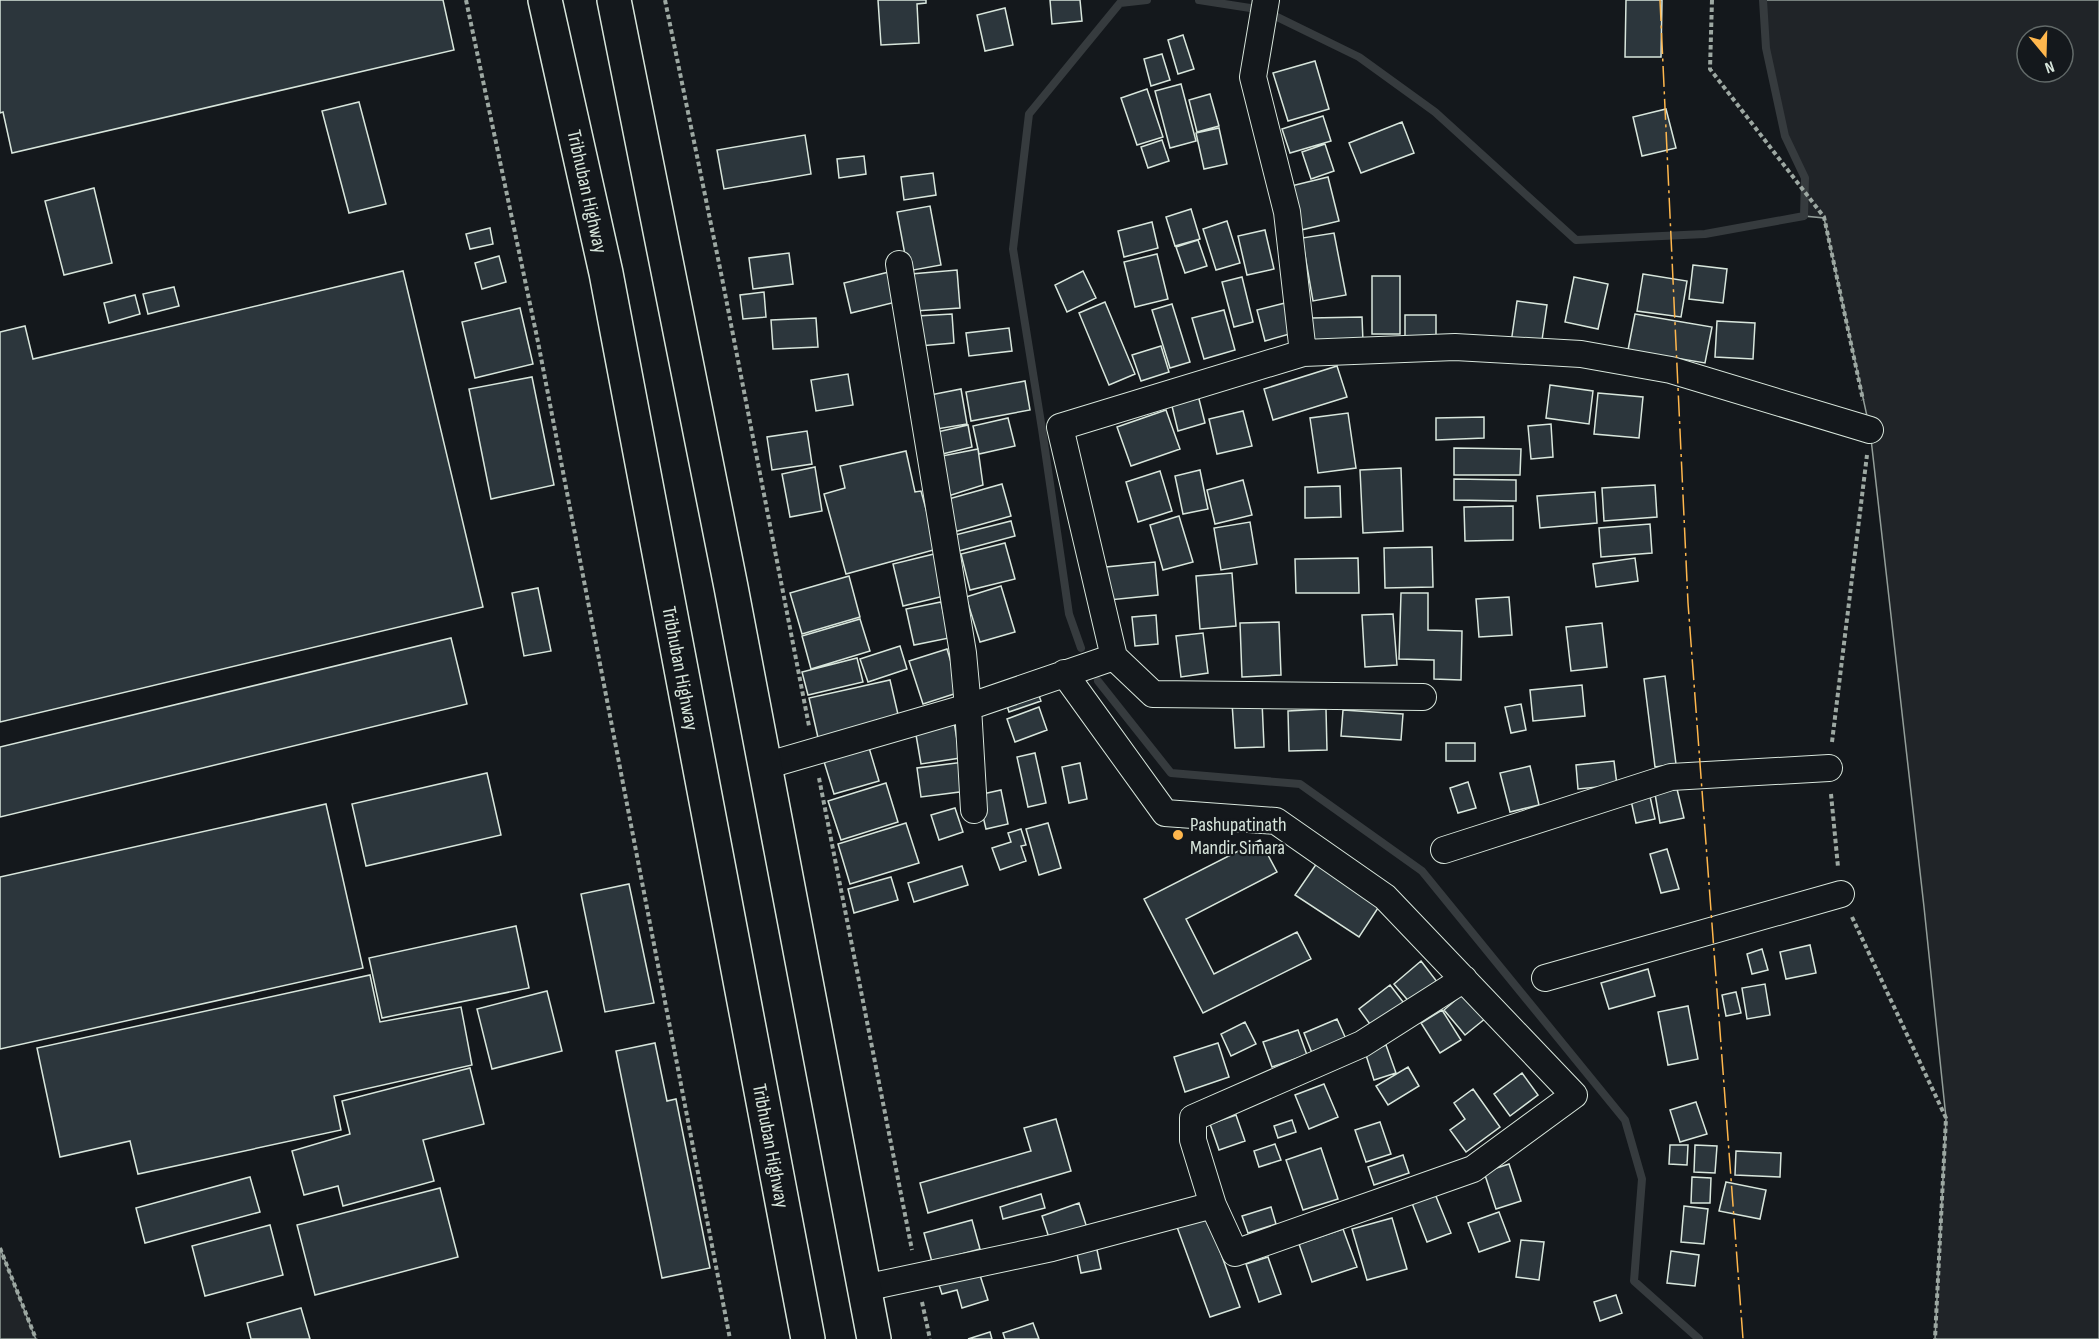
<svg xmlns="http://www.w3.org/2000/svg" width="2099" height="1339" font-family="'Sofia Sans Condensed',sans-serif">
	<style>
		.green { fill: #202428; stroke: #939e99; stroke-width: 1.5; fill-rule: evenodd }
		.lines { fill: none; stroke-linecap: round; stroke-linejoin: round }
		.stream { stroke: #363b3e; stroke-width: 8 }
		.building { fill: #2c363c; stroke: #d8e6dc; stroke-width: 1.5 }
		.street-casing { stroke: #d8e6dc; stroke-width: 28 }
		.highway-casing { stroke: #d8e6dc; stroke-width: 36 }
		.path { stroke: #9da8a2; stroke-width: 4; stroke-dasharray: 4.5 3; stroke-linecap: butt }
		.street { stroke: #14181c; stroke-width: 26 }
		.highway { stroke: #14181c; stroke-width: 33 }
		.power { stroke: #ffb74d; stroke-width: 1.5; stroke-dasharray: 21 4.5 3 4.5; stroke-linecap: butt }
		.poi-dot { fill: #ffb74d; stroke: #14181c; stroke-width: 2 }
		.labels { text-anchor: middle; stroke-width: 4.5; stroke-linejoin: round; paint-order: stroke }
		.street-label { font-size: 20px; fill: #d8e6dc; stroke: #14181c }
		.poi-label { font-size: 20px; fill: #d8e6dc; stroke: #14181c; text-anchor: start }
	</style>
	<rect width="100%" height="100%" fill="#14181c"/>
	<path class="green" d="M1763,0H2099V1339H1935L1946,1118L1924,907L1870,430L1824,218L1804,216L1805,178L1785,136L1766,48ZM2027,36H2063V72H2027Z
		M0,1248L34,1335L36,1339H0Z"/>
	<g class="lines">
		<path class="stream" d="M1199,0L1263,10L1359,57L1435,112L1576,240L1705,234L1804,216L1805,178L1785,136L1766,48L1763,0
			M1081,648L1069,614L1042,429L1013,249L1029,114L1120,3L1147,0
			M1098,681L1171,773L1300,784L1422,871L1625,1120L1642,1179L1634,1281L1699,1339"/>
	</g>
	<path class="building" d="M0,0H443L454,50L12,153L3,112L0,113Z
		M878,0H926V3L917,4L919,43L881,45Z
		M1050,0H1080L1082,21L1052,24Z
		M1626,0H1662L1661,57H1625Z
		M1005,8L1013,45L985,51L977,15Z
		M1183,35L1194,69L1178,74L1168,40Z
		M1162,54L1170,80L1151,86L1144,59Z
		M1315,61L1329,109L1288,121L1273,73Z
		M1181,84L1196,141L1170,148L1155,91Z
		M1147,89L1163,137L1137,145L1121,98Z
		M1210,94L1219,126L1197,132L1189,100Z
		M359,102L386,204L349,213L322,111Z
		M1666,109L1676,148L1642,156L1633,117Z
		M1323,116L1331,141L1290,153L1282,129Z
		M1402,122L1414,153L1361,173L1349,143Z
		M1219,128L1227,164L1204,169L1196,133Z
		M805,135L811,174L724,189L717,150Z
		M1162,140L1169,161L1148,168L1141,147Z
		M1325,144L1334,171L1311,179L1302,152Z
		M864,156L866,174L839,178L837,159Z
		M933,173L936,195L904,200L901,177Z
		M1328,177L1339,221L1297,231L1287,187Z
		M94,188L112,263L64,275L45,201Z
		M930,206L941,265L908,271L897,212Z
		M1191,209L1200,239L1175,246L1166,217Z
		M1227,221L1240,263L1216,270L1203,229Z
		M1152,222L1158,248L1124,257L1118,231Z
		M490,228L493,244L470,249L466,234Z
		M1265,230L1274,269L1247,275L1238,236Z
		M1334,233L1346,295L1313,301L1302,238Z
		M1198,240L1207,266L1185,273L1176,247Z
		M789,253L793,284L753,289L749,258Z
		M1157,254L1168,299L1135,307L1124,262Z
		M499,256L506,282L482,289L475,263Z
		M1693,265L1727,269L1723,303L1689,299Z
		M957,270L960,308L915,311L911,274Z
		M403,271L483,607L0,722V332L25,326L33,359Z
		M893,271L900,301L851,313L844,283Z
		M1083,271L1096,298L1067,312L1055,285Z
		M1643,274L1687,281L1681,317L1637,311Z
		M1372,276H1400V334H1372Z
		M1242,277L1253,322L1234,327L1222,282Z
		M1574,277L1608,284L1598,329L1565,322Z
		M174,287L179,306L148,314L143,294Z
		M764,292L766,317L743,319L740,295Z
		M135,295L140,314L109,323L104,303Z
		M1517,301L1547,305L1541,347L1511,343Z
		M1105,302L1135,374L1109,385L1079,313Z
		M1285,303L1293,333L1265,341L1257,310Z
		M1172,304L1190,362L1170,368L1152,310Z
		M520,308L533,364L475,378L462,322Z
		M1224,310L1235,350L1204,359L1192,318Z
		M952,314L954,343L919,346L917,316Z
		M1635,314L1712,327L1705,363L1628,350Z
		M1405,315H1436V340H1405Z
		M1362,317L1363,342L1312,344L1311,318Z
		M816,318L818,347L773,349L771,320Z
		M1717,321L1755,323L1753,359L1715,357Z
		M1009,328L1012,351L969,356L966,333Z
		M1161,346L1169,372L1141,381L1132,355Z
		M1337,366L1347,397L1273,420L1264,389Z
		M848,374L853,405L816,411L811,380Z
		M532,377L554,485L491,499L469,389Z
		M1025,381L1030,410L971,421L966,392Z
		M1550,385L1593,391L1589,424L1546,418Z
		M961,389L967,424L931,430L925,396Z
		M1598,393L1643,397L1639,438L1594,434Z
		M1198,395L1205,423L1178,431L1171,402Z
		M1166,410L1180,449L1131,466L1117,427Z
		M1243,411L1252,446L1217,454L1209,419Z
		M1348,413L1356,468L1318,473L1310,418Z
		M1484,417V438L1436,440V418Z
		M1008,418L1015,446L979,454L973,426Z
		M1551,424L1553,457L1531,459L1528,426Z
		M968,425L972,447L938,455L933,433Z
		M807,431L812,464L772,470L767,437Z
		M1454,448L1521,449L1520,475H1454Z
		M978,449L983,485L945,497L937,457Z
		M906,451L915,492L921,491L937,549L846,574L824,494L845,488L840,466Z
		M815,467L822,511L790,517L782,474Z
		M1401,468L1403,531L1363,533L1360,470Z
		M1200,470L1208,509L1183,514L1175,476Z
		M1160,471L1172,511L1138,522L1126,482Z
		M1454,479L1516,480V501L1454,500Z
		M1243,480L1252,515L1215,524L1207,490Z
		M1002,484L1011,516L954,532L945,500Z
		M1655,485L1657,517L1604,521L1602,488Z
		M1340,486L1341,517L1305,518V487Z
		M1595,492L1597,523L1540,528L1537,496Z
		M1513,506V540L1465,541L1464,507Z
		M1179,516L1193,562L1163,570L1150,525Z
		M1011,521L1015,536L959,551L955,535Z
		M1250,522L1257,564L1221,570L1214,528Z
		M1650,524L1652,553L1601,557L1599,528Z
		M1005,543L1015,579L970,590L961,554Z
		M1432,547L1433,587L1385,588L1384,548Z
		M934,554L944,596L903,606L893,564Z
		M1358,558L1359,593H1296L1295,559Z
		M1635,558L1638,581L1596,587L1593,564Z
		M1155,562L1158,595L1109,600L1106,567Z
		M1232,573L1236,626L1200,629L1196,576Z
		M849,576L860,617L802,634L790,593Z
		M1001,586L1015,632L980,642L966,597Z
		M538,588L551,651L524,656L512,593Z
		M1401,593H1428V630L1462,631L1461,680L1434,679V660L1399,659Z
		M1509,597L1512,635L1479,637L1476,599Z
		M941,602L949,638L914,645L906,609Z
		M1393,614L1397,665L1365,667L1362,615Z
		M1156,615L1158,644L1135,646L1132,617Z
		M860,619L870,651L811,669L802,636Z
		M1279,622L1281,675L1242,677L1240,623Z
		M1602,623L1607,667L1571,671L1566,627Z
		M1203,633L1208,673L1181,677L1176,636Z
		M451,638L467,704L0,817V747Z
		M900,646L907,669L868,682L860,659Z
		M947,649L960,692L923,704L909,661Z
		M857,658L863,682L808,695L802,672Z
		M1665,676L1676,764L1655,767L1644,679Z
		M890,680L900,723L819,742L809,698Z
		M1582,685L1585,716L1533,721L1530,690Z
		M1036,688L1041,701L1009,712L1005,700Z
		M1262,701L1264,747L1235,748L1232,703Z
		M1521,704L1526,730L1511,733L1505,707Z
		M1039,707L1047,730L1015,742L1007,719Z
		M1326,709L1327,750L1289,751L1288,711Z
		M1343,710L1403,714L1401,740L1341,736Z
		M954,722L960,758L921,764L915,729Z
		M867,741L879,781L834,794L822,755Z
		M1446,743H1475V761H1446Z
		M1035,753L1046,803L1028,807L1017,757Z
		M1614,761L1617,785L1578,789L1576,765Z
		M964,762L967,791L921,797L917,768Z
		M1080,763L1087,799L1069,803L1062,767Z
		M1530,766L1539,805L1510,812L1500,773Z
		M487,773L501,835L366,866L352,804Z
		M1468,782L1476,808L1458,813L1450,788Z
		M886,783L898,822L841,840L828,801Z
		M1677,789L1684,818L1660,823L1655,794Z
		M1001,790L1008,824L986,829L978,795Z
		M1649,792L1655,819L1636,823L1630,796Z
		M326,804L363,968L0,1049V877Z
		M955,808L963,832L939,840L931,815Z
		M906,823L919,863L850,884L838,844Z
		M1048,823L1061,868L1039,875L1026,829Z
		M1021,829L1026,845L1021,846L1026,861L1000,870L992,848L1011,842L1008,833Z
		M1260,840L1277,872L1186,919L1214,974L1297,932L1311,959L1203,1013L1144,899Z
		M1667,849L1679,889L1661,893L1650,854Z
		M1317,863L1380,905L1359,937L1295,895Z
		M962,866L968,885L914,902L908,883Z
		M891,877L898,900L854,913L848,889Z
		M629,884L654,1003L605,1012L581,894Z
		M516,926L529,988L382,1018L369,958Z
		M1810,945L1816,973L1786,979L1780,952Z
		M1762,949L1768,970L1752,974L1747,954Z
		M1421,961L1438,983L1411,1004L1394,984Z
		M1648,969L1655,996L1609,1009L1601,983Z
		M370,975L380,1022L461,1007L472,1065L334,1096L341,1130L138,1174L130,1141L60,1157L37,1048Z
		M1765,984L1770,1015L1747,1019L1742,988Z
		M1390,985L1407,1007L1375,1031L1359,1009Z
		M547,991L562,1051L492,1069L477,1009Z
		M1465,992L1486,1018L1465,1035L1444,1010Z
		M1736,992L1741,1013L1726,1016L1722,995Z
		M1688,1006L1698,1059L1668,1065L1658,1012Z
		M1442,1010L1461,1040L1440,1053L1421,1023Z
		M1337,1019L1346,1039L1312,1053L1304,1033Z
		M1245,1022L1256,1044L1231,1056L1221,1034Z
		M1298,1030L1307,1055L1272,1067L1263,1042Z
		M655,1043L667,1101L676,1099L710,1268L662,1278L616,1051Z
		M1218,1043L1229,1077L1185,1092L1174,1057Z
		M1386,1045L1396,1073L1374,1080L1365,1052Z
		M1408,1067L1419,1086L1388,1105L1376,1086Z
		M470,1068L484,1124L423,1140L434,1181L343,1206L338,1186L304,1195L292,1151L350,1134L342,1101Z
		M1522,1073L1538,1095L1510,1116L1494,1094Z
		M1324,1084L1338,1117L1309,1129L1295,1095Z
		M1473,1089L1500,1127L1466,1152L1450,1130L1465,1119L1454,1103Z
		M1696,1102L1707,1134L1680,1142L1670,1110Z
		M1236,1115L1245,1141L1219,1150L1210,1124Z
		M1056,1119L1071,1171L928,1213L920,1183L1031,1151L1024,1128Z
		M1292,1120L1296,1132L1278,1138L1274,1126Z
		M1380,1122L1391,1154L1366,1162L1355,1130Z
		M1275,1144L1281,1160L1259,1167L1254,1151Z
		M1670,1145H1688L1687,1165L1669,1164Z
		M1695,1145L1717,1146L1715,1173L1694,1172Z
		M1321,1148L1338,1199L1303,1210L1286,1160Z
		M1736,1151L1781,1153L1780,1177L1735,1175Z
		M1403,1155L1409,1173L1374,1185L1368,1167Z
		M1509,1164L1521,1201L1496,1209L1484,1172Z
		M250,1177L260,1212L145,1243L136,1208Z
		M1692,1177L1711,1178L1710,1203H1691Z
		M1726,1182L1766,1190L1760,1219L1719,1211Z
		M440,1188L458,1257L315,1295L297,1225Z
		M1433,1189L1451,1233L1427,1242L1410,1198Z
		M1041,1194L1045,1208L1003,1219L1000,1207Z
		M1079,1203L1087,1228L1050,1241L1042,1216Z
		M1684,1206L1708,1209L1704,1244L1681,1242Z
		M1271,1207L1276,1224L1248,1233L1242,1216Z
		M1499,1212L1510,1241L1479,1252L1468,1223Z
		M1208,1217L1240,1307L1210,1317L1177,1227Z
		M1392,1218L1407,1269L1367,1280L1352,1229Z
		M972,1220L980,1249L932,1262L924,1233Z
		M270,1225L283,1275L205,1296L192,1246Z
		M1343,1229L1357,1267L1312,1282L1299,1244Z
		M1521,1240L1544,1242L1539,1280L1516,1277Z
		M1096,1245L1101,1269L1081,1273L1076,1249Z
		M1671,1251L1699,1255L1695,1286L1667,1283Z
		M1268,1257L1281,1294L1259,1302L1246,1264Z
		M978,1269L988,1300L962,1308L957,1290L942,1294L938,1282Z
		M1616,1295L1622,1313L1600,1321L1594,1302Z
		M301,1308L310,1339H251L247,1323Z
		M1033,1323L1039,1339H1005L1003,1333Z
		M990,1332L992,1339H968Z"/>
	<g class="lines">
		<g class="street-casing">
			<path id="street" d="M1266,0L1253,77L1287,212L1303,353
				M1423,697L1153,694L1114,657L1060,427L1303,353L1455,347L1581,354L1671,370L1870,430
				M765,766L968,707L963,653L899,264
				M974,810L968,707L1114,657
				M1444,850L1671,777L1829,768
				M1545,978L1841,894
				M1213,1205L1193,1140V1118L1362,1044L1464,979
				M864,1288L1052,1248L1213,1205L1235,1253L1473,1169L1574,1095L1385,897L1276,821L1165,813L1064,673"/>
		</g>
		<g class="highway-casing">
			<g id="highway">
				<path id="s1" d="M545,0L606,273L808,1339"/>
				<path d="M614,0L731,587L874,1339"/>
			</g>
		</g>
		<path class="path" d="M466,0L538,342L730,1339
			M665,0L722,278L809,726
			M1712,0L1710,69L1824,217L1863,400
			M1832,742L1867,455
			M819,778L912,1250
			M1831,794L1838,867
			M1852,917L1946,1118L1935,1339
			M0,1248L36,1339
			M922,1302L930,1339"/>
		<use href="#street" class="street"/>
		<use href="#highway" class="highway"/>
		<path class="power" d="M1660,0L1688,603L1743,1339"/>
	</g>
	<circle class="poi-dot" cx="1178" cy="835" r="6"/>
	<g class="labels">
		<g class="street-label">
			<text dy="7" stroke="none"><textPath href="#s1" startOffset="196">Tribhuban Highway</textPath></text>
			<text dy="7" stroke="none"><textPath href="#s1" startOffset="682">Tribhuban Highway</textPath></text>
			<text dy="7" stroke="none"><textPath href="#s1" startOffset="1168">Tribhuban Highway</textPath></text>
		</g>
		<g class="poi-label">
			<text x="1190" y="831">Pashupatinath<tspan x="1190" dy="23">Mandir Simara</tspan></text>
		</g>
	</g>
	<g transform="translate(2045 54) rotate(161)"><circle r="28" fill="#14181c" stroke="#626a69" stroke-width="1.5"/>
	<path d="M0-4.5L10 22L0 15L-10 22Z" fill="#ffb74d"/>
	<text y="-9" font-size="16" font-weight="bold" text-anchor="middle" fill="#d8e6dc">N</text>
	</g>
</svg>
